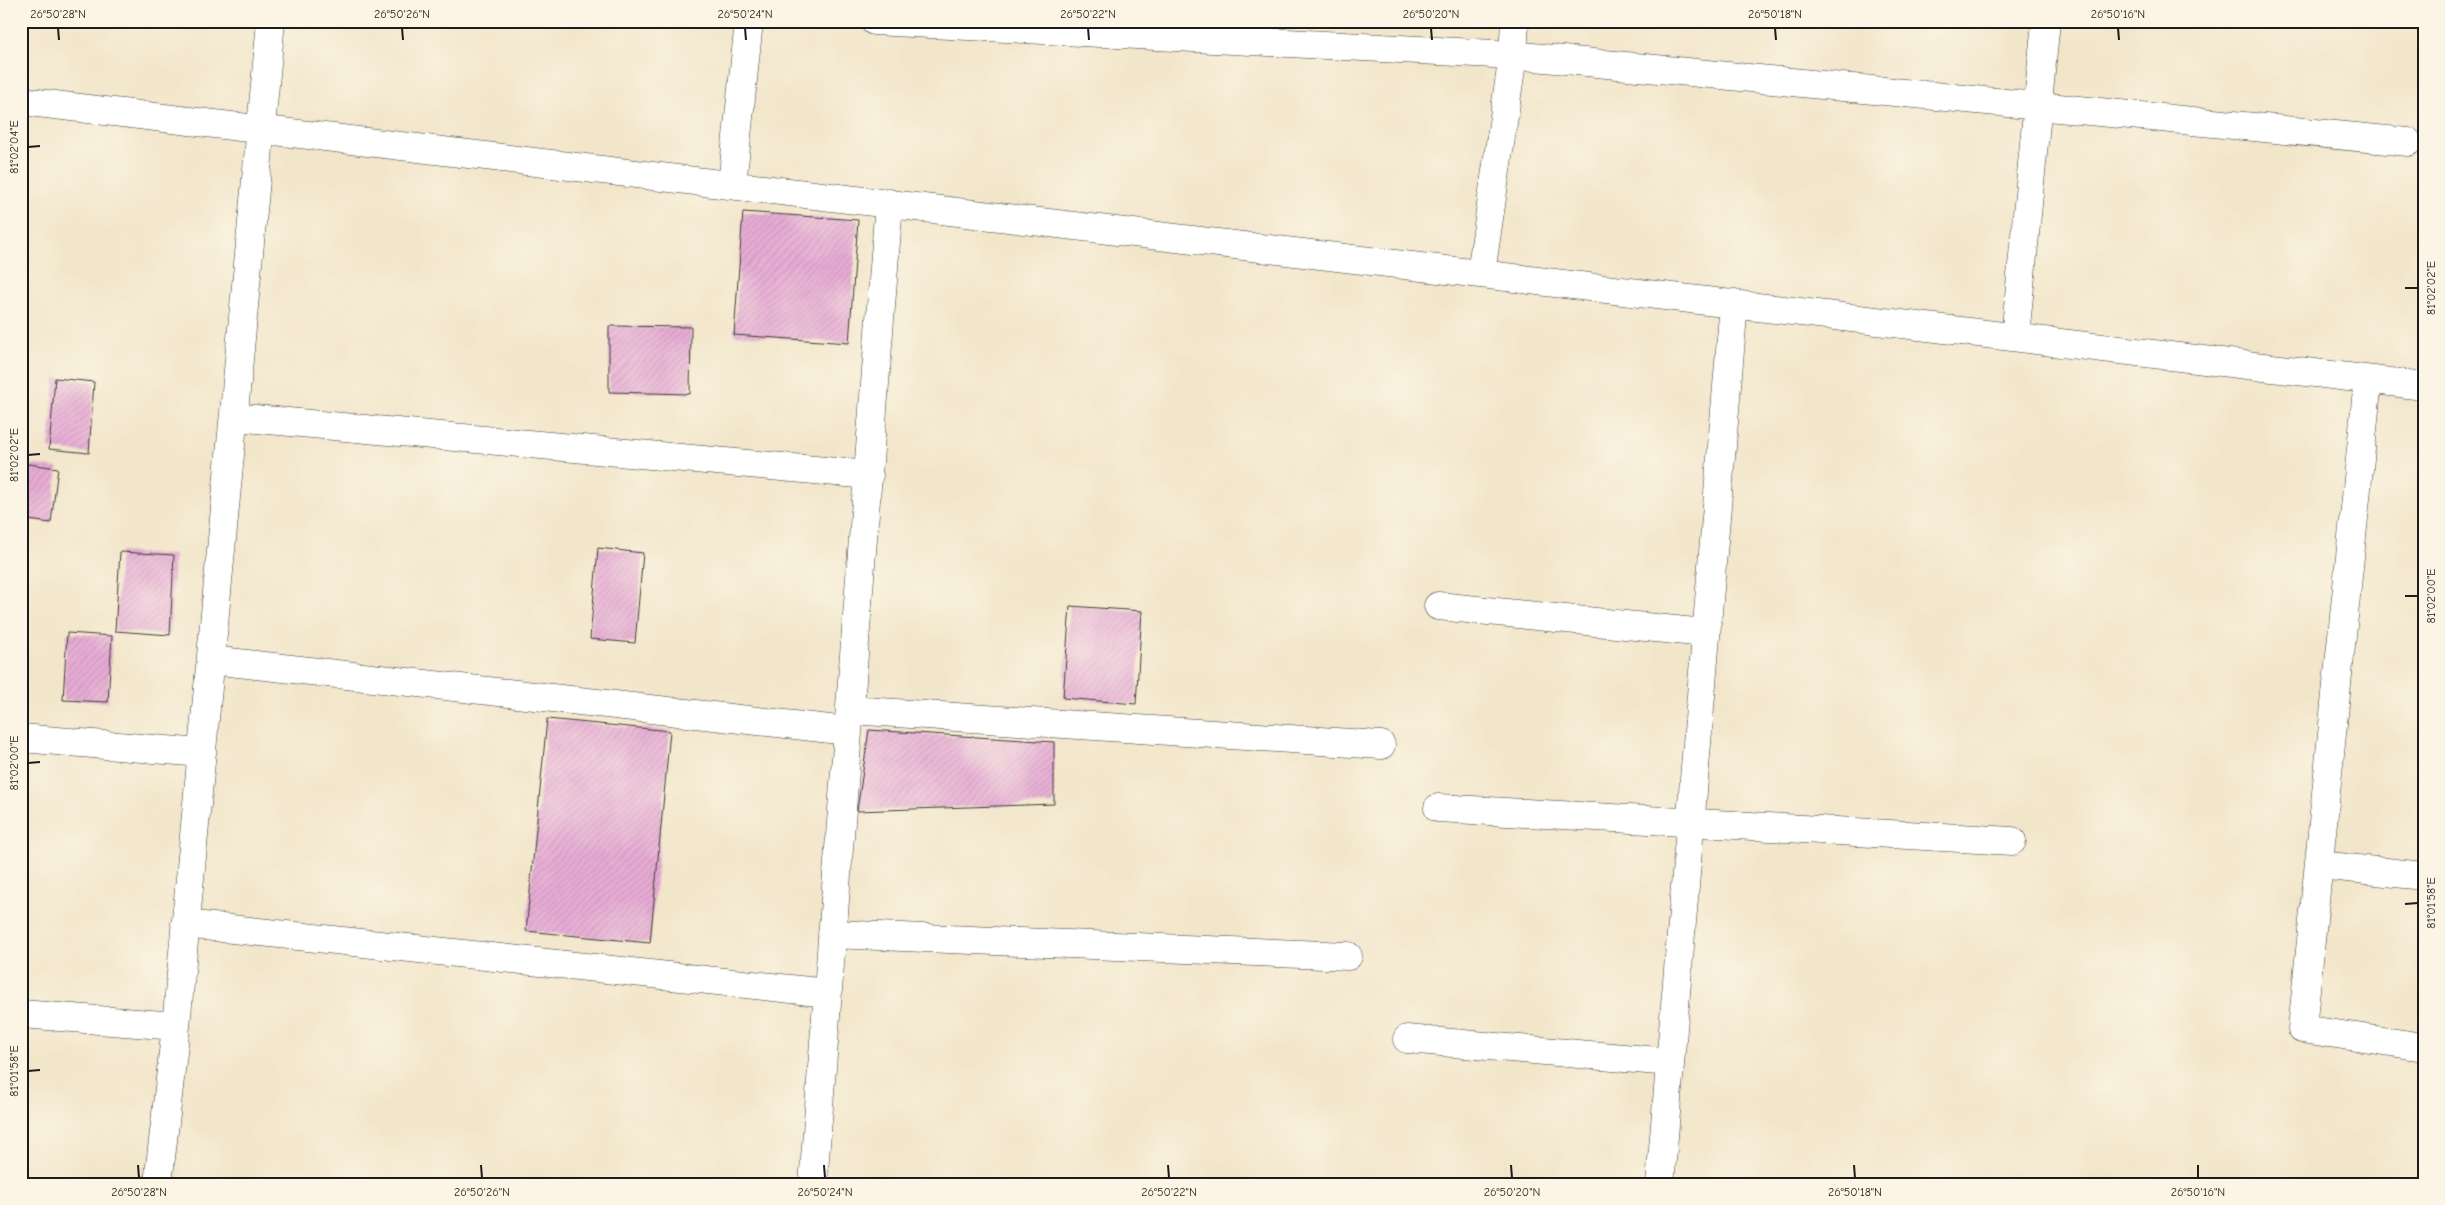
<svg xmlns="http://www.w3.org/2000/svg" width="2445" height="1205" font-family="'Comic Neue',sans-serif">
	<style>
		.building { fill: url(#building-hatch) }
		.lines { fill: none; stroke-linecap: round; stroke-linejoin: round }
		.minor-casing { stroke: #3c3a36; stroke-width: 29 }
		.minor { stroke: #fff; stroke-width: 28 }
		.ticks { fill: none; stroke: #1c1c1c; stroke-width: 2 }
		.neatline { fill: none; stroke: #1c1c1c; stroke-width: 2 }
		.ticks-label { font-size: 12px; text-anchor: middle; fill: #1c1c1c }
	</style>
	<defs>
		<pattern id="building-hatch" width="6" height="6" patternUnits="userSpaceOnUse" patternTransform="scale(1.25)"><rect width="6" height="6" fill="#e7acd5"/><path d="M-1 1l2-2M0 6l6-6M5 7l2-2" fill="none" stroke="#c693b6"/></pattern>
	</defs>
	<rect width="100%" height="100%" fill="#fcf5e5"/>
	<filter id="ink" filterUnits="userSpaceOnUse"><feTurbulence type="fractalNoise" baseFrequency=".02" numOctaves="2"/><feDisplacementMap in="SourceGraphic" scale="10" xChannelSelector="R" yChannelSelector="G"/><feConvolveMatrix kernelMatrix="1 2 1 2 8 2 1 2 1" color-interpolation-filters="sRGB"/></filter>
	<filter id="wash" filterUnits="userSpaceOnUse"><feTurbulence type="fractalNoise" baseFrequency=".0096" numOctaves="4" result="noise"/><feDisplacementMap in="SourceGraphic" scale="20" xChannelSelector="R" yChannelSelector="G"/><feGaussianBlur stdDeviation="1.12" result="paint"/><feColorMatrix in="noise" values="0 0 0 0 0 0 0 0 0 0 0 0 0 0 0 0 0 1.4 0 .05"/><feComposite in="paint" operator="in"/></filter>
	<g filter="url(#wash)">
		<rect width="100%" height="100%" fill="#f2e6ca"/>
		<g id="blocks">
			<path class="building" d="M743,212L858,220L849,343L734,335Z
				M609,326L691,327L690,394L609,392Z
				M55,378L94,382L89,453L49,449Z
				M21,463L58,468L51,523L21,519Z
				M598,548L643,553L635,643L590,639Z
				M120,552L174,555L170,635L115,631Z
				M1070,606L1142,611L1136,704L1063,698Z
				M67,633L112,636L108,702L63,700Z
				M547,719L670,731L650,943L526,931Z
				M869,730L1054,742V804L857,811Z"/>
		</g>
	</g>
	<g filter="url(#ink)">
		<use href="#blocks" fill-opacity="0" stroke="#3c3a36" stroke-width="1"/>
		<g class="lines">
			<g class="minor-casing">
				<path id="minor" d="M874,21L1513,55L2408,142
					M21,101L2424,386
					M732,185L749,21
					M1481,273L1513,55L1515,21
					M2015,337L2046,21
					M2368,380L2302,1029L2424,1047
					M234,417L869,475
					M1438,606L1705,633
					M211,660L848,731
					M850,710L1381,745
					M21,738L202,753
					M1438,808L2012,841
					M2319,865L2424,876
					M185,924L828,993
					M832,934L1348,956
					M21,1014L176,1026
					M1407,1039L1670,1062
					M158,1184L176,1026L271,21
					M813,1184L889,203
					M1660,1184L1734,303"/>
			</g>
			<use href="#minor" class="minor"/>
		</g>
	</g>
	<path class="ticks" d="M58,28L59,40M402,28L403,40M745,28L746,40M1088,28L1089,40M1431,28L1432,40M1775,28L1776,40M2118,28L2119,40M28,147L40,146M2405,288H2418M28,455L40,454M2405,596H2418M28,763L40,762M2405,904L2418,903M28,1071L40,1070M138,1165L139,1178M481,1165L482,1178M824,1165L825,1178M1168,1165L1169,1178M1511,1165L1512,1178M1854,1165L1855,1178M2198,1165V1178"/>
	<rect width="2445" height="1205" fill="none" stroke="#fcf5e5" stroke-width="55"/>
	<rect x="28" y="28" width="2390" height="1150" class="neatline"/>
	<g class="ticks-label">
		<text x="58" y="18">26°50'28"N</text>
		<text x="402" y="18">26°50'26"N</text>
		<text x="745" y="18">26°50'24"N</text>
		<text x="1088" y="18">26°50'22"N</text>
		<text x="1431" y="18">26°50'20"N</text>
		<text x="1775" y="18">26°50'18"N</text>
		<text x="2118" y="18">26°50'16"N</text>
		<text transform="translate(14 147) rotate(-90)" y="4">81°02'04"E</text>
		<text transform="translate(2431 288) rotate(-90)" y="4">81°02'02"E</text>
		<text transform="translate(14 455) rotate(-90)" y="4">81°02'02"E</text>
		<text transform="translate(2431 596) rotate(-90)" y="4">81°02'00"E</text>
		<text transform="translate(14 763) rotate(-90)" y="4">81°02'00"E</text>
		<text transform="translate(2431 903) rotate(-90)" y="4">81°01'58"E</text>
		<text transform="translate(14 1071) rotate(-90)" y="4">81°01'58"E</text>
		<text x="139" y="1196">26°50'28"N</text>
		<text x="482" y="1196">26°50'26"N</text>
		<text x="825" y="1196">26°50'24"N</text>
		<text x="1169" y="1196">26°50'22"N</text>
		<text x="1512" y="1196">26°50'20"N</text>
		<text x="1855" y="1196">26°50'18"N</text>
		<text x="2198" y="1196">26°50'16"N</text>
	</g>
</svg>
